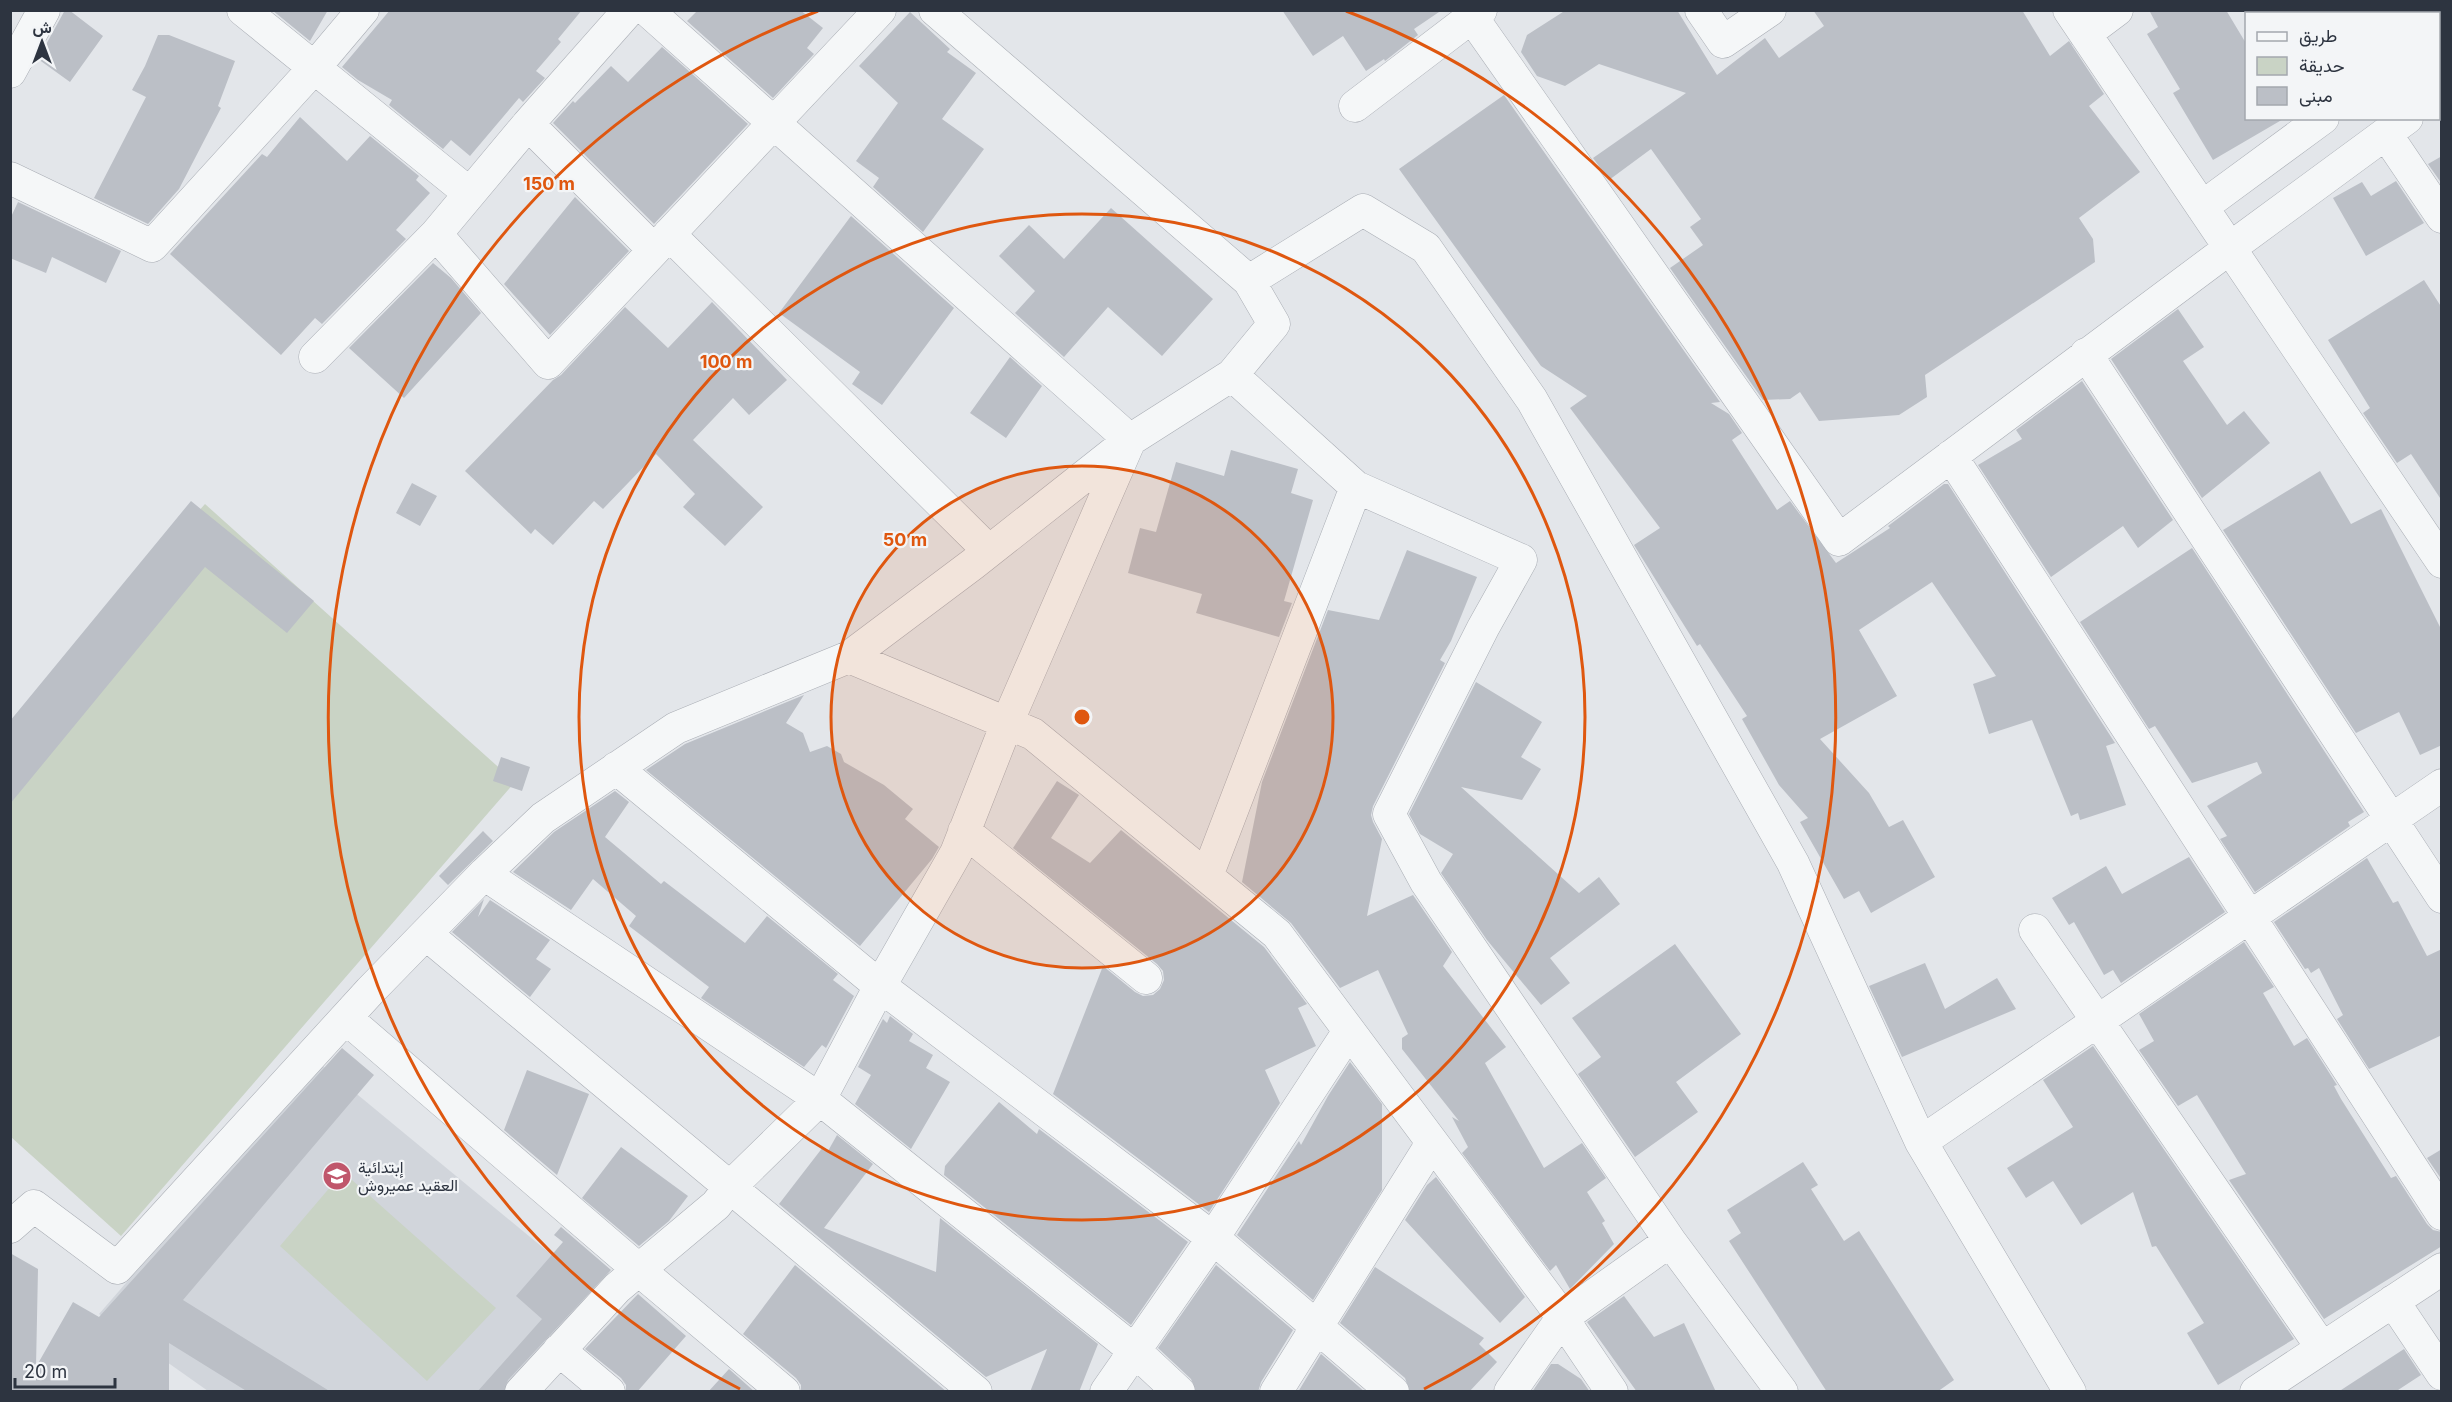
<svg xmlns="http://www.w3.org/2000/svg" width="2452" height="1402" font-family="Inter,Vazirmatn,sans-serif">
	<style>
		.built { fill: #d1d5db }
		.green { fill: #c9d3c5 }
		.building { fill: #bbbfc6 }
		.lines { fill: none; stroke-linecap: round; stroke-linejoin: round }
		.minor-casing { stroke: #a9adb4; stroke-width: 33 }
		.minor { stroke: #f5f7f8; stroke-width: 32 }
		.ring { fill: none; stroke: #df570f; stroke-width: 3 }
		.labels { text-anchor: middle; stroke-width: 4.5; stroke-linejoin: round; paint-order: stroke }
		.poi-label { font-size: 16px; fill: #2d3440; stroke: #f3f5f7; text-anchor: start }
		.centre { fill: #df570f; stroke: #f3f5f7; stroke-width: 3 }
		.ring-label { font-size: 18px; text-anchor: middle; font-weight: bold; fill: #df570f; stroke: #f3f5f7; stroke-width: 4.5; stroke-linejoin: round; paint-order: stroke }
	</style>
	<rect width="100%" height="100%" fill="#e3e6ea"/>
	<path class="built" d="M318,1062L593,1289L504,1391H208L99,1314Z"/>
	<path class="green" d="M205,504L515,782L121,1236L11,1137V721Z
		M343,1172L496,1308L427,1381L280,1246Z"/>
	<path class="building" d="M65,10H69L103,36L70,82L38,59Z
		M272,10H328L310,41Z
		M390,10H582L558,39L561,42L536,71L545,78L523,102L519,98L470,156L451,140L443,149L389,105L392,100L358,80L342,67Z
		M698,10H800L823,28L807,48L814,54L773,98L687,21Z
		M1282,10H1442L1414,29L1418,35L1385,61L1384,59L1366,71L1343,36L1313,56Z
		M1566,10H1677L1717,75L1765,38L1779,58L1824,26L1813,10H2022L2050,56L2069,41L2104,94L2089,106L2140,172L2079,218L2093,239L2095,262L1925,375L1927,397L1899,415L1819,421L1800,392L1790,399L1763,400L1670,268L1703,245L1690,227L1701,219L1651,149L1609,180L1593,158L1686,93L1599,64L1565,86L1537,76L1521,52L1527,35Z
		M2149,10H2226L2247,45V118H2285L2213,160L2173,93L2180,89L2147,34L2158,27Z
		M910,12L950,49L947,52L976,73L942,119L984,149L923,232L873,187L879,178L856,161L898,103L859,66Z
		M158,35H169L235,61L218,106L221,108L179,189L148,224L94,198L146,97L132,90L145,66Z
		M662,47L748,124L654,224L553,123L573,101L575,103L611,66L628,82Z
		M1504,95L1720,402L1711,403L1729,414L1742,433L1732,440L1777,510L1790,501L1836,563L1890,528L1888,526L1944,484H1948L2115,743L2106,746L2126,805L2080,820L2078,813L2071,816L2032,720L1989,734L1973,684L1996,676L1932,582L1859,630L1897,696L1820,739L1869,793L1889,827L1903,820L1935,877L1871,913L1859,891L1844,899L1800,822L1808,818L1779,785L1742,719L1747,716L1700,644L1697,646L1634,545L1660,528L1570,408L1587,396L1541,366L1399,169Z
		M300,117L347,161L370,136L419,176L416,180L430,193L396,230L406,239L322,324L315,318L281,355L170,254L262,154L267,157Z
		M2442,156V184L2428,164Z
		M2396,181L2424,223L2366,256L2333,198L2362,182L2371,196Z
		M575,197L629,251L550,335L504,284Z
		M18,202L121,251L106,283L52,257L46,273L10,258V219Z
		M1111,208L1213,299L1162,356L1108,307L1064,357L1015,313L1035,291L999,256L1029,225L1064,259Z
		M851,216L954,308L882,405L852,384L860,372L779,313Z
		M433,263L451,278L481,313L404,398L349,348Z
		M2424,280L2442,308V501L2411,454L2397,463L2363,413L2370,408L2328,340Z
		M712,302L787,380L749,415L733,398L693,440L763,507L725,546L683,507L695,494L656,454L603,509L594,501L553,545L535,529L531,534L465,471L553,380L561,375L625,307L668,348Z
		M2178,309L2204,347L2183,361L2227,425L2244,411L2270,443L2202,498L2111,359Z
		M1010,357L1042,386L1006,438L970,413Z
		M2082,381L2173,520L2138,548L2123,526L2051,577L1978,465L2022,439L2016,430Z
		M1231,450L1298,469L1291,493L1313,500L1284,601L1292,603L1279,637L1196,613L1202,594L1128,573L1140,528L1156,532L1176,462L1224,476Z
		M2320,471L2351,524L2381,509L2442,631V745L2420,755L2399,712L2356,733L2223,530Z
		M412,483L437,496L420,526L396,513Z
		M191,501L314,601L287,633L205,567L10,804V721Z
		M2192,548L2364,812L2348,822L2350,826L2255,892L2220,839L2227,836L2207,806L2262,773L2257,762L2192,783L2155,726L2149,729L2080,622Z
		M1407,550L1477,577L1451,641L1440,660L1445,663L1373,806L1371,815L1373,822L1382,839L1367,916L1413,895L1452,952L1443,966L1506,1047L1485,1063L1544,1168L1582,1143L1606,1178L1587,1192L1605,1221L1602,1223L1614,1244L1570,1289L1556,1265L1550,1271L1462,1153L1468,1147L1452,1117L1459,1121L1402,1049V1038L1408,1034L1378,970L1340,988L1291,923L1242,882L1262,782L1328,610L1379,620Z
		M1476,682L1542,722L1521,757L1541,769L1522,800L1461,787L1579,893L1599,877L1620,904L1550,958L1570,983L1541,1005L1487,940L1441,873L1453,854L1420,834L1409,814Z
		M804,695L786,723L803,733L810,752L827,746L841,754L844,762L884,785L913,809L905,819L939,847L932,859L860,946L646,770L685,744Z
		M501,757L530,767L522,791L493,781Z
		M1057,781L1079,795L1051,838L1090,863L1121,830L1264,947L1307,1004L1298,1008L1316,1046L1265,1070L1280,1103L1209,1212L1053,1094L1103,966L1135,992L1143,996L1153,995L1160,989L1164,980L1163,971L1157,964L1013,848Z
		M615,791L629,802L605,837L661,884L664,881L745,943L767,916L838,974L833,980L854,996L826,1048L822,1045L804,1067L701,998L709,987L629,926L636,916L593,879L571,910L513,872L554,832Z
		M483,831L493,841L448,885L439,876Z
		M2189,857L2225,912L2121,983L2113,970L2104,975L2074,922L2069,925L2052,898L2106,866L2122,894Z
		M2367,858L2393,903L2398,901L2427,956L2442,949V1035L2369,1069L2337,1019L2343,1015L2319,968L2311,973L2308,968L2305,969L2274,922Z
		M484,899L478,917L490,900L550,940L536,959L551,969L530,997L452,932Z
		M2244,942L2274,987L2263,993L2294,1046L2307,1038L2337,1085L2334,1086L2341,1099L2391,1178L2396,1176L2427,1224L2433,1230L2442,1232V1246L2324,1319L2229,1180L2246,1174L2197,1095L2178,1106L2139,1050L2154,1041L2139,1014Z
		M1675,944L1741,1034L1676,1082L1698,1112L1635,1157L1578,1074L1601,1057L1572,1018Z
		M1925,963L1945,1009L1997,978L2016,1009L1902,1057L1869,986Z
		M890,1016L913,1034L909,1041L933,1055L926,1068L950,1082L911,1149L855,1104L871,1075L858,1067L883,1019L887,1023Z
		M2093,1046L2294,1339L2218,1385L2187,1333L2204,1323L2156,1246L2152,1247L2133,1192L2081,1225L2053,1181L2026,1198L2007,1168L2073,1127L2043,1080Z
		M342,1048L374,1075L183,1300L331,1392H248L169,1343V1392H10V1253L38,1269L36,1367L73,1302L99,1317Z
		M1350,1062L1382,1104V1190L1313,1300L1237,1235L1299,1141L1301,1145L1328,1096Z
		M527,1070L589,1094L557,1175L504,1130Z
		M999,1102L1037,1134L1039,1129L1188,1242L1131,1325L944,1175L945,1166Z
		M837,1135L873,1164L824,1228L936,1272L940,1218L1098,1344L1079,1392H1030L1047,1349L986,1377L779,1204L823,1147L828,1151Z
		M621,1147L688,1196L669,1221L639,1246L582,1198Z
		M2442,1149V1180L2427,1158Z
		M1803,1162L1818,1185L1811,1189L1844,1241L1859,1231L1954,1380L1937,1392H1827L1729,1241L1741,1233L1727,1210Z
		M1436,1177L1525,1297L1500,1323L1405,1220L1427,1185Z
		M561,1227L611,1270L508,1380L504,1392H477L542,1319L516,1296L563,1242L554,1235Z
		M795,1265L947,1392H801V1385L796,1378L743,1334Z
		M1216,1265L1293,1330L1261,1382L1258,1392H1196L1191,1379L1158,1348Z
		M1375,1267L1484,1338L1479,1344L1497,1362L1469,1392H1410L1405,1378L1340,1323Z
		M638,1294L686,1336L637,1392H626V1385L621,1378L585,1349Z
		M1624,1296L1654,1337L1684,1323L1716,1392H1637L1587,1322Z
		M2404,1349L2421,1375L2395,1392H2338Z
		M1321,1354L1365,1392H1298Z
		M1551,1364H1558L1581,1379L1590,1392H1532Z
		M729,1369L755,1392H708Z"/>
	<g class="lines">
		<g class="minor-casing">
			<path id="minor" d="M243,10L469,193
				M629,10L528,124L436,234L548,363L880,10
				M935,10L1249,281
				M1701,10L1723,42L1770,10
				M2069,10L2442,562
				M2317,10L2320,14
				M1472,17L1839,540L2230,248L2407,118
				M2085,34L2117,10
				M2438,34L2442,32
				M10,72L44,10
				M2438,96L2442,94
				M1355,106L1481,10
				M528,124L654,250
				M2386,134L2442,217
				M10,178L152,246L314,68L363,10
				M2202,207L2323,118
				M669,234L989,551
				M2086,354L2442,897
				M315,357L436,234
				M1951,456L2442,1214
				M849,657L973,564L1130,440L1232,375
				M616,768L880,986L1213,1238L1393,1392
				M964,831L1146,978
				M484,874L820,1099L1135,1351L1179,1392
				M1207,876L1356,487
				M2035,930L2322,1348
				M426,934L976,1392
				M346,1018L639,1270L784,1392
				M1921,1142L2442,785
				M10,1227L34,1206L117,1268L370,991L484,874L543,818L676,728L849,657L1033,734L1277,934L1552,1303L1612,1392
				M1670,1241L1782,1392
				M2393,1301L2442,1374
				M559,1350L609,1392
				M521,1392L617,1288L716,1205L730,1187L820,1099L880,986L956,853L1007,723L1130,440L647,10
				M1106,1392L1213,1238L1349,1031
				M1276,1392L1432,1143
				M1510,1392L1562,1318L1670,1241L1426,882L1389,814L1483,628L1521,560L1356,487L1232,375L1274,324L1249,281L1363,210L1426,248L1532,400L1793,863L1921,1142L2070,1392
				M2256,1392L2442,1269"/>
		</g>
		<use href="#minor" class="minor"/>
	</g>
	<circle cx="1082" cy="717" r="251" fill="#df570f" fill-opacity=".12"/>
	<g class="ring">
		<circle cx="1082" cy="717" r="251"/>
		<circle cx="1082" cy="717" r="503"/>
		<path d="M740 1389A754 754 0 0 1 818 11M1346 11A754 754 0 0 1 1424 1389"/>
	</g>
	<defs>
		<g id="school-disc" transform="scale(1.5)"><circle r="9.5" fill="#c0566b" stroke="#f3f5f7"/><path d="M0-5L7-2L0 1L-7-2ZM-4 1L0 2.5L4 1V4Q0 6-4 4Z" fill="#fff"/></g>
	</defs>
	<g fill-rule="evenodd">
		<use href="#school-disc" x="337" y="1176"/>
	</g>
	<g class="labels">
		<g class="poi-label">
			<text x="358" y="1173">إبتدائية<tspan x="358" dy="18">العقيد عميروش</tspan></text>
		</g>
	</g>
	<circle cx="1082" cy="717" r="9" class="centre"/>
	<g class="ring-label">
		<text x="549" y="190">150 m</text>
		<text x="726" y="368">100 m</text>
		<text x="905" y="546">50 m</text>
	</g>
	<rect width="2452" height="1402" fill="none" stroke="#2d3440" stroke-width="24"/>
	<rect x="2245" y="12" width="195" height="108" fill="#f3f5f7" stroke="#a4a8ae" stroke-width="1.5"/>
	<rect x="2257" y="32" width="30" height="9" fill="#f5f7f8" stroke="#a4a8ae" stroke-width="1.5"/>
	<text x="2299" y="42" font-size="18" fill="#2d3440">طريق</text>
	<rect x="2257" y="57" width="30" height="18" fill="#c9d3c5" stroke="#a4a8ae" stroke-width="1.5"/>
	<text x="2299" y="72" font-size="18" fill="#2d3440">حديقة</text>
	<rect x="2257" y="87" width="30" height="18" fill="#bbbfc6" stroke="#a4a8ae" stroke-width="1.5"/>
	<text x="2299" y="102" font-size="18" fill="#2d3440">مبنى</text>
	<g transform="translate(42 42)" stroke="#f3f5f7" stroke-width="4.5" paint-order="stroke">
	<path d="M0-4.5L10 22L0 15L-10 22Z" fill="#2d3440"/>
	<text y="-9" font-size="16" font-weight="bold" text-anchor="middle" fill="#2d3440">ش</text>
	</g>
	<path d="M15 1378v9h100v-9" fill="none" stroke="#2d3440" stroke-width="3"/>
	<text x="24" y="1378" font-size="18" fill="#2d3440" stroke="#f3f5f7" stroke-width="4.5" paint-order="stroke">20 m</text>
</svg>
